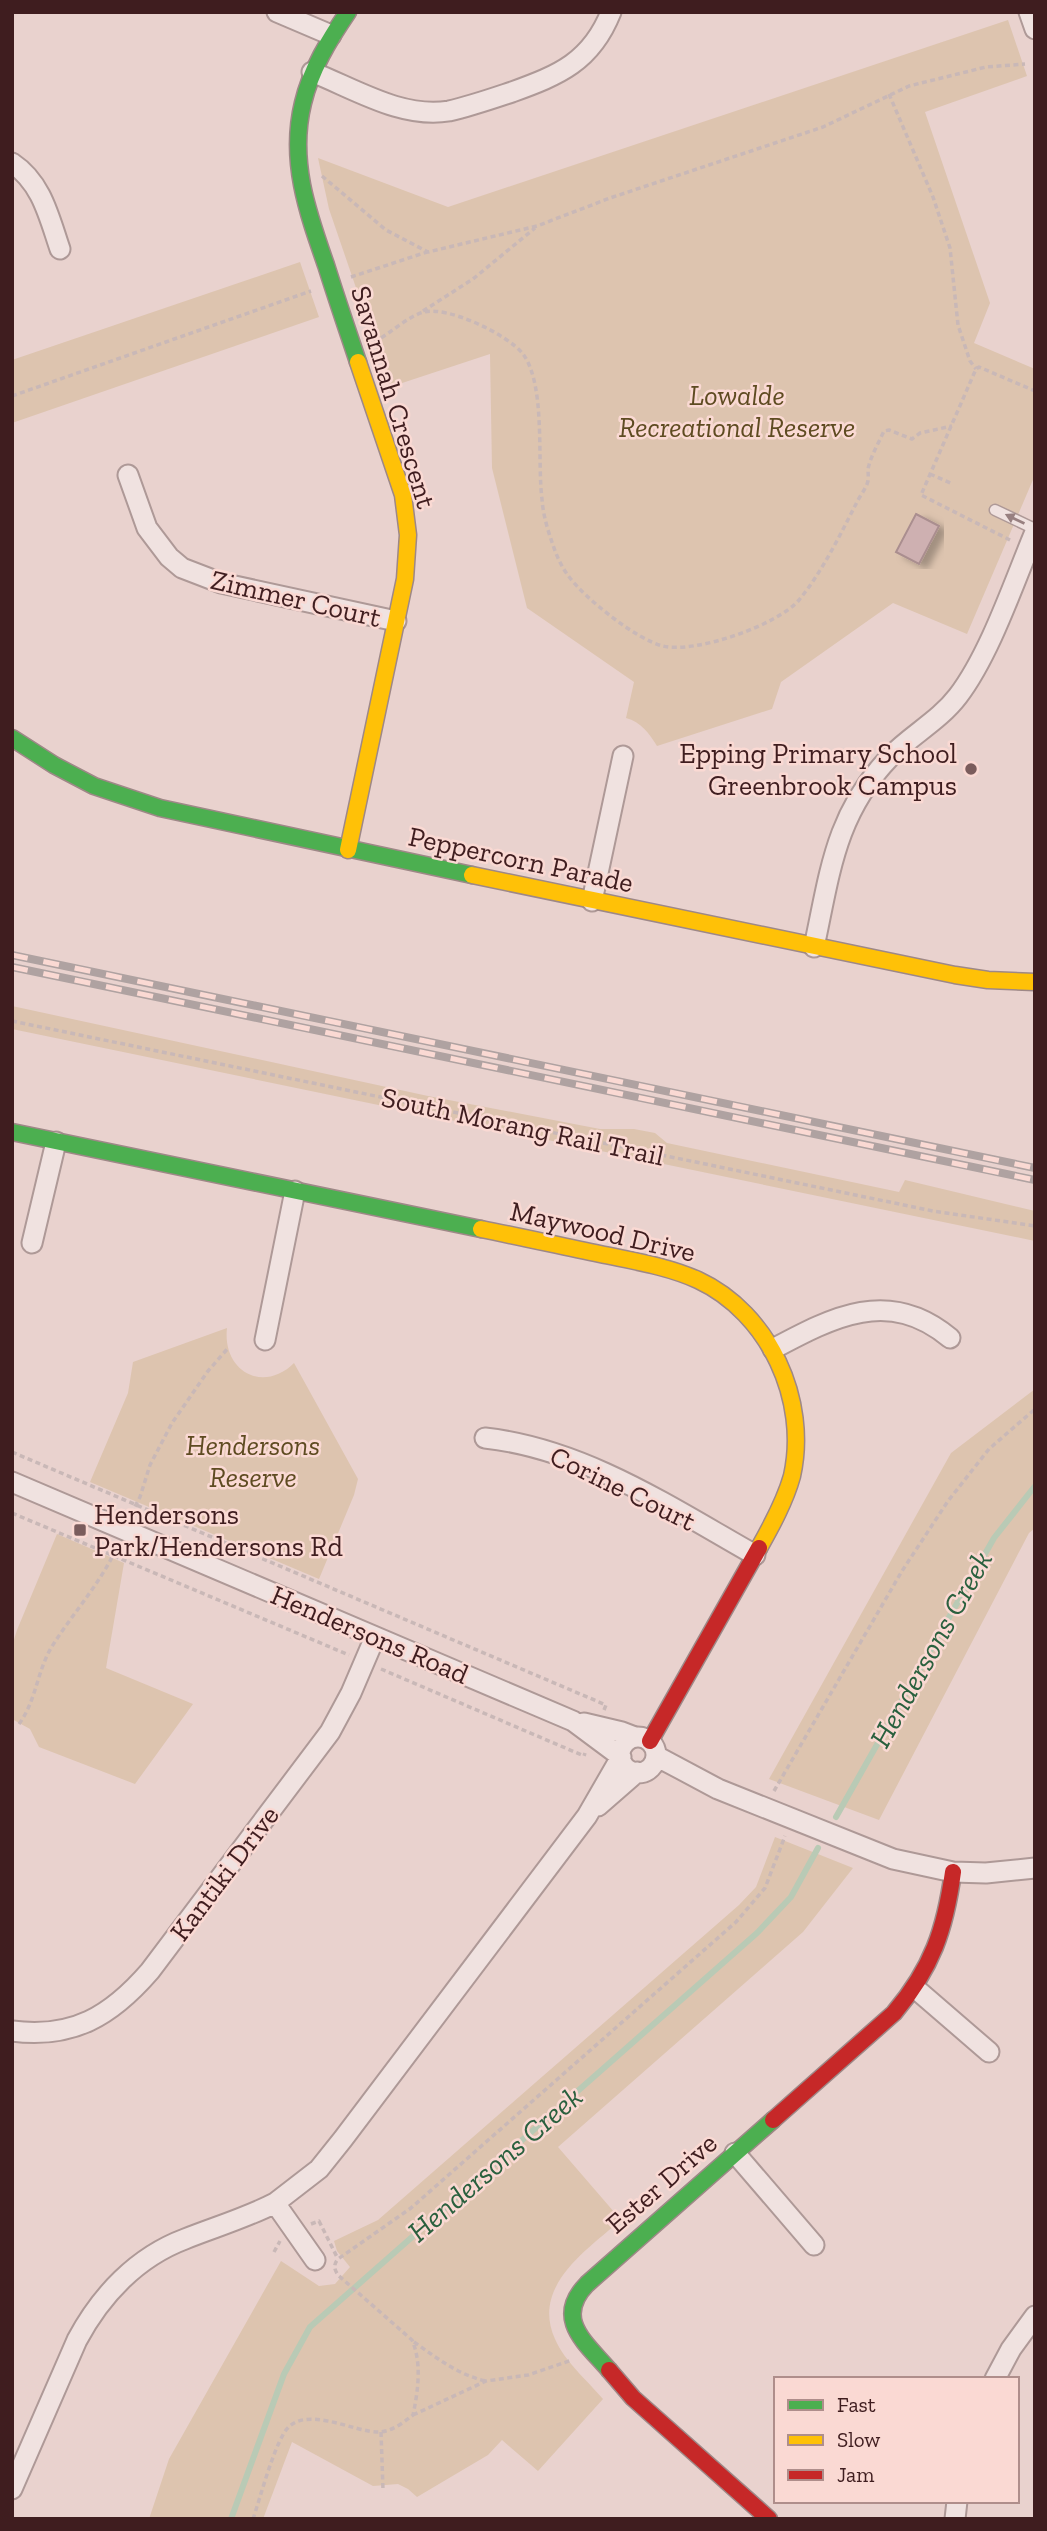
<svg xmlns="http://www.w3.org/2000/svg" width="1047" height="2531" font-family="'Zilla Slab',serif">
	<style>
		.green { fill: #ddc4af }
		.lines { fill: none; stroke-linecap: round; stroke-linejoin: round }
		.stream { stroke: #b9cab5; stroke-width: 6 }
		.building { fill: #ceb0b1; stroke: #aa8e8f; stroke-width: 2; filter: url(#shadow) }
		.lane-casing { stroke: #ae9997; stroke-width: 13 }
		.street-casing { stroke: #ae9997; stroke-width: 23 }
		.fast-casing { stroke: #9e8887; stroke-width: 19 }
		.slow-casing { stroke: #9e8887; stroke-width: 19 }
		.jam-casing { stroke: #9e8887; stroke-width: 19 }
		.path { stroke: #c9b8b7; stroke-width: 3.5; stroke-dasharray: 5 3.5; stroke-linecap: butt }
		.lane { stroke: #f0e2e0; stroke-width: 10 }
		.street { stroke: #f0e2e0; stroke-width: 19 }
		.fast { stroke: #4caf50; stroke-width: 16 }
		.slow { stroke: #ffc107; stroke-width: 16 }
		.jam { stroke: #c62828; stroke-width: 16 }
		.rail-casing { stroke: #afa2a1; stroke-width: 8 }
		.rail { stroke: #fad9d3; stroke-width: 5; stroke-dasharray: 16; stroke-linecap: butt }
		.oneway { fill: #988080 }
		.poi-dot { fill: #7a5c5c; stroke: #fad9d3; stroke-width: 2.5 }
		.labels { text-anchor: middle; stroke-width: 5; stroke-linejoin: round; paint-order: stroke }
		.park-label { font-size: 28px; font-style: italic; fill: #5e4b21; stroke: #fad9d3 }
		.street-label { font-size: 28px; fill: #3f1d1f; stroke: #fad9d3 }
		.poi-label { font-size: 28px; fill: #3f1d1f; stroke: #fad9d3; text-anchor: end }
		.water-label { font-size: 30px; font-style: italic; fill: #2a603e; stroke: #fad9d3 }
	</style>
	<defs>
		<filter id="shadow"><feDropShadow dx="8" dy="4.5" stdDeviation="3.5" flood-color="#0004"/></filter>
	</defs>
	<rect width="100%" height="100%" fill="#e9d2ce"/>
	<path class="green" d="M1008,20L1027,76L925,112L990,303L974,343L1035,369V475L967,634L893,603L781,682L772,709L657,746C649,733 641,722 626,718L634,682L527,608L492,468L490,354L390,387L329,209L318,158L448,207Z
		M300,262L319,317L12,423V360Z
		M12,1006L428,1096L600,1129H634L655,1133L667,1143L899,1192L905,1180L1035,1211V1241L12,1029Z
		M227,1328C222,1371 263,1394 294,1363L358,1479L354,1495L319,1579L90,1482L128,1393L133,1362Z
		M1035,1389V1528L1029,1533L879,1820L769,1779L951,1453Z
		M57,1534L124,1563L106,1668L193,1704L135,1784L39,1747L30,1729L12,1719V1646L17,1630Z
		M775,1837L853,1868L803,1932L558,2147L621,2220C587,2250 531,2286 555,2339C565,2362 587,2380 603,2399L538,2471L502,2440L488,2455L417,2497L408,2489L398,2484L373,2486L292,2442L263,2519H149L169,2459L281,2261L319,2286L335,2284L350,2267L337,2251L334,2241L378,2220L739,1905L756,1887Z"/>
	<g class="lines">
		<path class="stream" d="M836,1817L994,1538L1035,1486
			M231,2519L284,2374L310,2327L757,1933L791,1897L818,1848"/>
	</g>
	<path class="building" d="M916,514L939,526L919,564L896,552Z"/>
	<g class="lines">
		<g class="lane-casing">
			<path id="lane" d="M995,510L1035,529"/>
		</g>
		<g class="street-casing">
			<path id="street" d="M277,12L331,35
				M1029,12L1035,29
				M312,72C355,89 402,119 449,111C471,106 491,99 512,92C559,75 591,62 611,12
				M12,163C42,183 49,217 60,249
				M128,475L147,528L169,557L182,568L221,583L396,621
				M592,901L623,756
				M814,947C830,873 835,814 890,757C911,735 939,721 958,696C990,654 1014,582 1035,532
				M32,1243L56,1142
				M265,1340L295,1191
				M773,1349C833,1317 889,1287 950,1338
				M485,1438C584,1449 670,1507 755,1555
				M12,1482L573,1721L620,1756
				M584,1723L622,1732L635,1737
				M620 1755a18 18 0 1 1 36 0a18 18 0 1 1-36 0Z
				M656,1756L718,1789L893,1859L953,1872L986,1873L1035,1868
				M598,1806L637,1772
				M916,1989L989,2052
				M12,2031C73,2039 111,2016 150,1971L330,1732L351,1693L375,1637
				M735,2153L814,2245
				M315,2260L275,2203L319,2169L343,2139L587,1816L621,1757
				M995,2379L1011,2349L1035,2316
				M12,2489L77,2340C101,2295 137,2257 185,2239C215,2227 246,2218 275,2203
				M955,2519L957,2501"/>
		</g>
		<g class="fast-casing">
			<path id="fast" d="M348,12C329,40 311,69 303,103C289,160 307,211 326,265C336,297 347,329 358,362
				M12,738L54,765L94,786L160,808L472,875
				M12,1132L481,1229
				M609,2370C586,2343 553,2319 587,2284L773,2120"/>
		</g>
		<g class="slow-casing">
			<path id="slow" d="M348,850L405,579L408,535L403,495L358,362
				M472,875L955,975L988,980L1035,982
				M481,1229C521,1237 561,1246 600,1254C633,1261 667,1266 698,1280C769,1313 809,1400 792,1476C785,1501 772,1525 759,1548"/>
		</g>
		<g class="jam-casing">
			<path id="jam" d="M650,1741L759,1548
				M773,2120L894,2013C932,1968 945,1930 953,1872
				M609,2370L633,2398L769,2519"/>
		</g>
		<path class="path" d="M889,94L933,197L950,248L958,325L970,361L976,369
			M322,176L386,230L428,252L537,226L610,198L823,127L909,86L986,67L1025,64
			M351,277L427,252
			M423,311L473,279L535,228
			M374,342C390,334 408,316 424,312C448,306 507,334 523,354C546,385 537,461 542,499C543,515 548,531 553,545C557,557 562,568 570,578C586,599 637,640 663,646C695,654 778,625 799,600C822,572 839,537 856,504C859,497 866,489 868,481C869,475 867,471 869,465C872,454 879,442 884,431L889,430L912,439L920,433L952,426
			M12,396L311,291
			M930,474L953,484
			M1010,540L921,495L976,369L979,367L1035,391
			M12,1021L933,1211L1035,1226
			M12,1452L606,1705L604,1710
			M12,1513L349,1655
			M131,1514L140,1497L150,1465L172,1423L208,1371L229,1347
			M381,1669L584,1756L585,1753
			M19,1724C36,1701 37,1672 51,1648C72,1614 101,1583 117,1547
			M774,1791L902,1571L948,1501L989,1449L1035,1409
			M311,2224L319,2221L338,2259
			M274,2252L280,2241
			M414,2342C437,2358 458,2375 486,2381
			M413,2415L486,2381L528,2375L572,2360
			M381,2432L383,2490
			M253,2519C261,2495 272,2453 284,2433C302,2402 354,2433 380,2432C393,2431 404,2422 413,2415C418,2391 422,2363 412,2340L339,2276C334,2270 333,2265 338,2259L411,2208L736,1922L765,1888L785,1836"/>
		<use href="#lane" class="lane"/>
		<use href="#street" class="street"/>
		<use href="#fast" class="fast"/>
		<use href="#slow" class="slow"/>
		<use href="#jam" class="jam"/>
		<g class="rail-casing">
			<path id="rail" d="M12,955L1035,1168
				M12,967L1035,1180"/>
		</g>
		<use href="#rail" class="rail"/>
	</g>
	<defs><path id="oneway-solid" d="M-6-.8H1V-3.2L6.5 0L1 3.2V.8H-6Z" transform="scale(1.75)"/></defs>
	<use class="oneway" href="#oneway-solid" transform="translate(1015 519) rotate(-154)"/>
	<g class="poi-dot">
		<circle cx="971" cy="769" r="7"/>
		<rect x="73" y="1523" width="14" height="14" rx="3.5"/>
	</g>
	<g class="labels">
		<g class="park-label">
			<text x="737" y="405">Lowalde<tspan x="737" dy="32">Recreational Reserve</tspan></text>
			<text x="253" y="1455">Hendersons<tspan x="253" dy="32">Reserve</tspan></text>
		</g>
		<g class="street-label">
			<text transform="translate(394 397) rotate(73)" y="10">Savannah Crescent</text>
			<text transform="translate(296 598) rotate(13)" y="10">Zimmer Court</text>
			<text transform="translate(521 859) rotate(12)" y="10">Peppercorn Parade</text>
			<text transform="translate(523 1126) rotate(12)" y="10">South Morang Rail Trail</text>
			<text transform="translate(603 1231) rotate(13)" y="10">Maywood Drive</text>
			<text transform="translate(623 1488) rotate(26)" y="10">Corine Court</text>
			<text transform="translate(370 1634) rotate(23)" y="10">Hendersons Road</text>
			<text transform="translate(224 1873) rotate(-53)" y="10">Kantiki Drive</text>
			<text transform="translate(661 2183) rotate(-41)" y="10">Ester Drive</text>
		</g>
		<g class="poi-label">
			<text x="957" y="763">Epping Primary School<tspan x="957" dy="32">Greenbrook Campus</tspan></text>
			<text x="94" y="1524" text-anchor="start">Hendersons<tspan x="94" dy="32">Park/Hendersons Rd</tspan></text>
		</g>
		<g class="water-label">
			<text transform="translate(931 1649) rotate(-61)" y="10">Hendersons Creek</text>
			<text transform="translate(495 2164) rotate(-41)" y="10">Hendersons Creek</text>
		</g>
	</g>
	<rect width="1047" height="2531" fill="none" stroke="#3f1d1f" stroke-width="28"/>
	<rect x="774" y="2377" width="245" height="126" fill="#fad9d3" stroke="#af8e8b" stroke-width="2"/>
	<rect x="788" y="2400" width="35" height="10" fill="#4caf50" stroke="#af8e8b" stroke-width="2"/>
	<text x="837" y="2412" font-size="21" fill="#3f1d1f">Fast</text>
	<rect x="788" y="2435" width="35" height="10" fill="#ffc107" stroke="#af8e8b" stroke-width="2"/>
	<text x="837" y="2447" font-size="21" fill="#3f1d1f">Slow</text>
	<rect x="788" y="2470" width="35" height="10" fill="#c62828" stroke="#af8e8b" stroke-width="2"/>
	<text x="837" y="2482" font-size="21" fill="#3f1d1f">Jam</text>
</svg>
